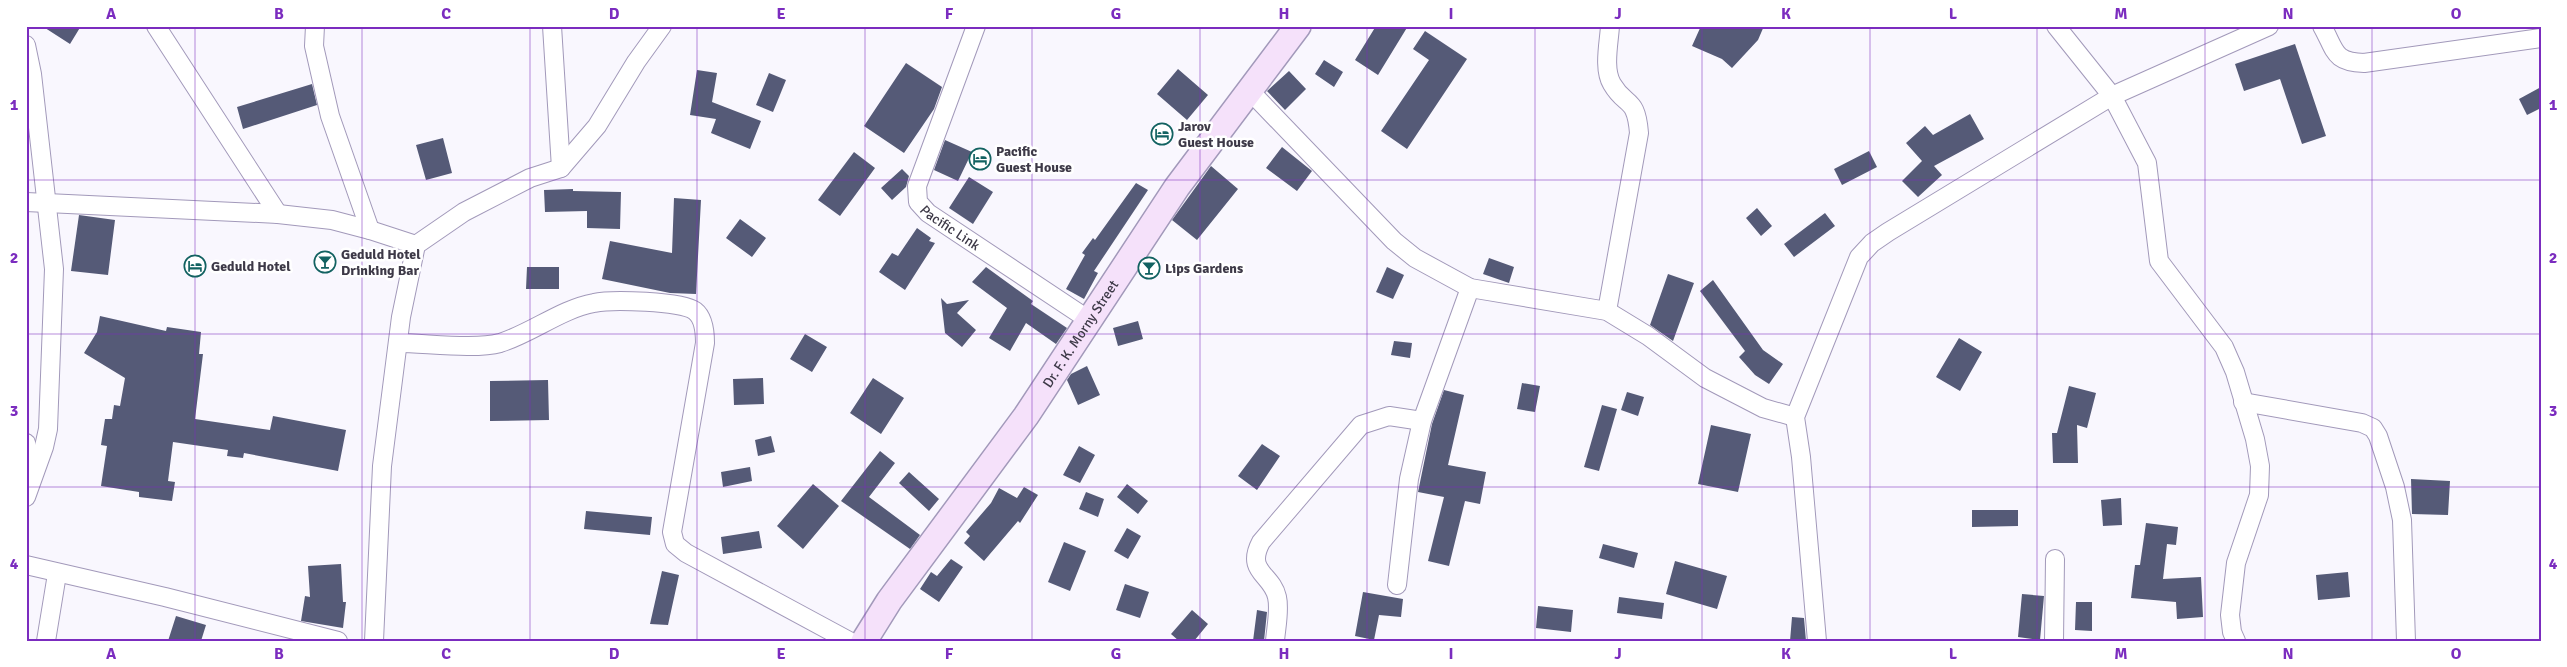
<svg xmlns="http://www.w3.org/2000/svg" width="2567" height="667" font-family="Signika,sans-serif">
	<style>
		.building { fill: #555a77 }
		.lines { fill: none; stroke-linecap: round; stroke-linejoin: round }
		.street-casing { stroke: #a299ba; stroke-width: 20 }
		.secondary-casing { stroke: #a299ba; stroke-width: 28 }
		.street { stroke: #fff; stroke-width: 18 }
		.secondary { stroke: #f5e1fa; stroke-width: 25 }
		.grid { fill: none; stroke: #7b2cbf; stroke-width: 1; stroke-opacity: 0.55 }
		.labels { text-anchor: middle; stroke-width: 5; stroke-linejoin: round; paint-order: stroke }
		.poi-label { font-size: 14px; font-weight: bold; fill: #3d3947; stroke: #fff; text-anchor: start }
		.street-label { font-size: 14px; fill: #3d3947; stroke: #fff }
		.neatline { fill: none; stroke: #7b2cbf; stroke-width: 2 }
		.grid-label { font-size: 16px; text-anchor: middle; font-weight: bold; fill: #7b2cbf }
	</style>
	<rect width="100%" height="100%" fill="#f9f7fe"/>
	<path class="building" d="M42,26H81L70,44Z
		M1376,26H1408L1378,75L1355,60Z
		M1701,26H1764L1758,40L1732,68L1722,59L1692,46Z
		M1425,31L1467,59L1407,149L1381,131L1429,60L1413,49Z
		M2295,44L2326,136L2302,144L2280,79L2244,91L2235,64Z
		M1324,60L1343,72L1334,87L1315,74Z
		M906,63L942,87L934,109L904,153L864,126Z
		M1178,69L1208,95L1187,120L1157,94Z
		M697,70L717,73L712,102L761,121L750,149L711,133L716,119L690,115Z
		M1289,71L1306,89L1285,110L1267,91Z
		M769,73L786,80L773,112L756,105Z
		M312,84L317,105L243,129L237,107Z
		M2541,87V108L2527,115L2519,99Z
		M1970,114L1984,139L1934,166L1942,175L1918,197L1902,181L1922,161L1906,143L1925,126L1933,135Z
		M443,138L452,173L426,180L416,145Z
		M945,140L972,152L958,181L934,170Z
		M1282,147L1312,171L1297,191L1266,168Z
		M1869,151L1877,167L1842,185L1834,169Z
		M854,152L875,168L840,216L818,200Z
		M1211,166L1238,189L1197,240L1172,220Z
		M902,169L909,176L906,187L892,200L881,188Z
		M969,177L993,192L973,224L949,208Z
		M1136,183L1148,190L1094,271L1098,273L1084,299L1066,289L1085,255L1082,253L1093,238L1095,240Z
		M573,189V191L621,192L620,229L587,228V211L545,212L544,190Z
		M674,198L701,200L696,294L670,293L602,279L610,241L672,253Z
		M1757,208L1772,226L1761,236L1746,218Z
		M1825,213L1835,226L1794,257L1784,244Z
		M79,215L115,220L108,275L71,271Z
		M740,219L766,238L752,257L726,238Z
		M917,228L931,238L929,241L935,243L905,290L879,272L892,253L898,256Z
		M1489,258L1514,267L1509,283L1483,274Z
		M527,267H559V289H526Z
		M986,267L1033,301L1031,304L1067,328L1056,344L1026,323L1010,351L989,338L1007,308L972,282Z
		M1387,267L1404,275L1393,299L1376,292Z
		M1668,274L1694,283L1673,341L1650,325Z
		M1713,280L1763,350L1783,364L1769,384L1755,375L1739,357L1745,351L1700,291Z
		M941,298L947,304L969,300L957,313L976,330L962,347L945,333Z
		M100,316L166,331L167,327L201,332L199,354H203L195,419L270,430L273,416L346,430L338,471L244,453L243,458L227,456L228,450L173,442L168,481L175,482L172,501L139,497V492L101,486L107,446L101,445L105,419H112L114,405L120,406L125,378L84,353L97,332Z
		M1138,321L1143,339L1118,346L1113,328Z
		M805,334L827,347L812,372L790,359Z
		M1959,338L1982,352L1960,391L1936,377Z
		M1394,341L1412,343L1410,358L1391,355Z
		M1087,366L1100,395L1078,405L1067,380L1071,374Z
		M763,378L764,404L734,405L733,379Z
		M873,378L904,398L881,434L850,413Z
		M548,380L549,420L490,421V381Z
		M1522,383L1540,386L1535,412L1517,409Z
		M2069,386L2096,393L2087,428L2077,425L2078,463H2053L2052,433H2057Z
		M1444,390L1464,395L1448,465L1486,472L1480,504L1465,501L1449,566L1428,561L1444,497L1418,492L1432,424Z
		M1627,392L1644,397L1638,416L1621,410Z
		M1602,405L1617,409L1599,471L1584,467Z
		M1711,425L1751,434L1738,492L1698,484Z
		M771,436L775,452L758,456L755,440Z
		M1262,444L1280,456L1257,490L1238,476Z
		M1079,446L1095,455L1080,483L1063,475Z
		M880,451L895,463L869,497L920,535L910,549L841,501Z
		M750,467L752,481L723,487L721,472Z
		M909,472L939,499L929,511L899,483Z
		M2411,479L2450,481L2448,515L2412,514Z
		M813,484L839,506L803,549L777,526Z
		M1127,484L1148,501L1138,514L1117,497Z
		M1024,487L1038,495L1020,523L1018,521L984,561L964,543L970,536L966,532L991,503L999,488L1017,498Z
		M1086,492L1104,499L1098,517L1079,509Z
		M2121,498L2122,525L2103,526L2101,500Z
		M1972,510H2018V526L1972,527Z
		M586,511L652,517L650,535L584,529Z
		M2146,523L2178,527L2176,545L2167,544L2163,579L2201,577L2203,617L2177,619L2176,602L2131,598L2135,565H2140Z
		M1127,528L1141,536L1128,559L1114,551Z
		M759,531L762,548L723,554L721,537Z
		M1064,542L1086,551L1070,591L1048,582Z
		M1603,544L1638,553L1634,568L1599,558Z
		M951,559L963,567L939,602L920,589L931,572L937,576Z
		M1675,561L1727,576L1717,609L1666,594Z
		M341,564L343,602H346L343,628L301,621L305,596L310,597L308,566Z
		M662,571L679,575L668,625L650,624Z
		M2348,572L2350,597L2318,600L2316,575Z
		M1125,584L1149,592L1140,618L1116,610Z
		M1363,592L1403,599L1401,617L1379,615L1374,640L1355,636Z
		M2022,594L2044,596L2040,640L2018,637Z
		M1619,597L1664,603L1662,619L1617,613Z
		M2076,602H2092V631L2075,630Z
		M1538,606L1573,610L1571,632L1536,628Z
		M1192,610L1208,624L1194,641H1179L1171,634Z
		M1257,610L1267,612L1264,641H1253Z
		M176,616L206,625L201,641H168Z
		M1792,617L1804,618L1806,641H1790Z"/>
	<g class="lines">
		<g class="street-casing">
			<g id="street">
				<path d="M156,26L278,214"/>
				<path d="M315,26L314,46L330,116L370,230"/>
				<path d="M552,26L561,168"/>
				<path id="s1" d="M976,26L917,186L918,202L928,213L1089,320"/>
				<path d="M2056,26L2112,96L2147,163L2159,261L2224,347L2235,372L2255,439L2260,466L2259,495L2236,563L2230,615L2232,632L2236,641"/>
				<path d="M2322,26C2336,51 2333,62 2364,63L2541,38"/>
				<path d="M26,45L32,74L54,269L48,429L44,447L26,497"/>
				<path d="M1249,90L1394,241L1415,258L1470,288L1607,311L1648,336L1705,378L1763,408L1795,417"/>
				<path d="M26,202L278,214L332,220L370,230L416,245"/>
				<path d="M1607,311L1639,133C1636,96 1626,108 1612,84C1603,69 1609,43 1610,26"/>
				<path d="M398,343C425,343 475,350 500,343C532,333 561,309 594,303C611,299 682,301 695,311C704,318 705,333 705,343L672,532L675,544L686,553L849,641"/>
				<path d="M2243,402L2362,423L2373,428L2378,436L2395,487L2402,520L2406,641"/>
				<path d="M26,443L34,473"/>
				<path d="M26,565L165,597L338,641"/>
				<path d="M1397,585L1409,479L1422,421L1470,288"/>
				<path d="M46,641L57,574"/>
				<path d="M374,641L382,466L401,317L416,245L464,212L530,178L561,168L597,126L636,62L662,26"/>
				<path d="M1275,641C1276,628 1280,610 1277,597C1272,574 1245,572 1261,542L1361,425L1389,416L1422,421"/>
				<path d="M1817,641L1801,457L1795,417L1859,257L1872,243L1888,232L2112,96L2269,26"/>
				<path d="M2054,641L2055,559"/>
			</g>
		</g>
		<g class="secondary-casing">
			<g id="secondary">
				<path id="s2" d="M864,641L889,601L1026,416L1177,187L1298,26"/>
			</g>
		</g>
		<use href="#street" class="street"/>
		<use href="#secondary" class="secondary"/>
	</g>
	<path class="grid" d="M195,26V641M362,26V641M530,26V641M697,26V641M865,26V641M1032,26V641M1200,26V641M1367,26V641M1535,26V641M1702,26V641M1870,26V641M2037,26V641M2205,26V641M2372,26V641M26,180H2541M26,334H2541M26,487H2541"/>
	<defs>
		<g id="hotel-ring" transform="scale(1.125)"><circle r="9.5" fill="#fff" stroke="#126261" stroke-width="1.5"/><path d="M-6-4.5h1.5V1H6V5H4.5V3h-9V5H-6ZM-4 0a1.8 1.8 0 1 1 3.6 0ZM.5 0V-2.5h3Q6-2.5 6 0Z" fill="#126261"/></g>
		<g id="bar-ring" transform="scale(1.125)"><circle r="9.5" fill="#fff" stroke="#126261" stroke-width="1.5"/><path d="M-6-5H6L.8 .8V4.5H3.5V6h-7V4.5H-.8V.8Z" fill="#126261"/></g>
	</defs>
	<g fill-rule="evenodd">
		<use href="#hotel-ring" x="1162" y="134"/>
		<use href="#hotel-ring" x="980" y="159"/>
		<use href="#bar-ring" x="325" y="262"/>
		<use href="#hotel-ring" x="195" y="266"/>
		<use href="#bar-ring" x="1149" y="268"/>
	</g>
	<g class="labels">
		<g class="poi-label">
			<text x="1178" y="131">Jarov<tspan x="1178" dy="16">Guest House</tspan></text>
			<text x="996" y="156">Pacific<tspan x="996" dy="16">Guest House</tspan></text>
			<text x="341" y="259">Geduld Hotel<tspan x="341" dy="16">Drinking Bar</tspan></text>
			<text x="211" y="271">Geduld Hotel</text>
			<text x="1165" y="273">Lips Gardens</text>
		</g>
		<g class="street-label">
			<text dy="5" stroke="none"><textPath href="#s1" startOffset="228">Pacific Link</textPath></text>
			<text dy="5" stroke="none"><textPath href="#s2" startOffset="376">Dr. F. K. Morny Street</textPath></text>
		</g>
	</g>
	<rect width="2567" height="667" fill="none" stroke="#ffffff" stroke-width="55"/>
	<rect x="28" y="28" width="2512" height="612" class="neatline"/>
	<g class="grid-label">
		<text x="111" y="19">A</text>
		<text x="279" y="19">B</text>
		<text x="446" y="19">C</text>
		<text x="614" y="19">D</text>
		<text x="781" y="19">E</text>
		<text x="949" y="19">F</text>
		<text x="1116" y="19">G</text>
		<text x="1284" y="19">H</text>
		<text x="1451" y="19">I</text>
		<text x="1618" y="19">J</text>
		<text x="1786" y="19">K</text>
		<text x="1953" y="19">L</text>
		<text x="2121" y="19">M</text>
		<text x="2288" y="19">N</text>
		<text x="2456" y="19">O</text>
		<text x="14" y="110">1</text>
		<text x="2553" y="110">1</text>
		<text x="14" y="263">2</text>
		<text x="2553" y="263">2</text>
		<text x="14" y="416">3</text>
		<text x="2553" y="416">3</text>
		<text x="14" y="569">4</text>
		<text x="2553" y="569">4</text>
		<text x="111" y="659">A</text>
		<text x="279" y="659">B</text>
		<text x="446" y="659">C</text>
		<text x="614" y="659">D</text>
		<text x="781" y="659">E</text>
		<text x="949" y="659">F</text>
		<text x="1116" y="659">G</text>
		<text x="1284" y="659">H</text>
		<text x="1451" y="659">I</text>
		<text x="1618" y="659">J</text>
		<text x="1786" y="659">K</text>
		<text x="1953" y="659">L</text>
		<text x="2121" y="659">M</text>
		<text x="2288" y="659">N</text>
		<text x="2456" y="659">O</text>
	</g>
</svg>
